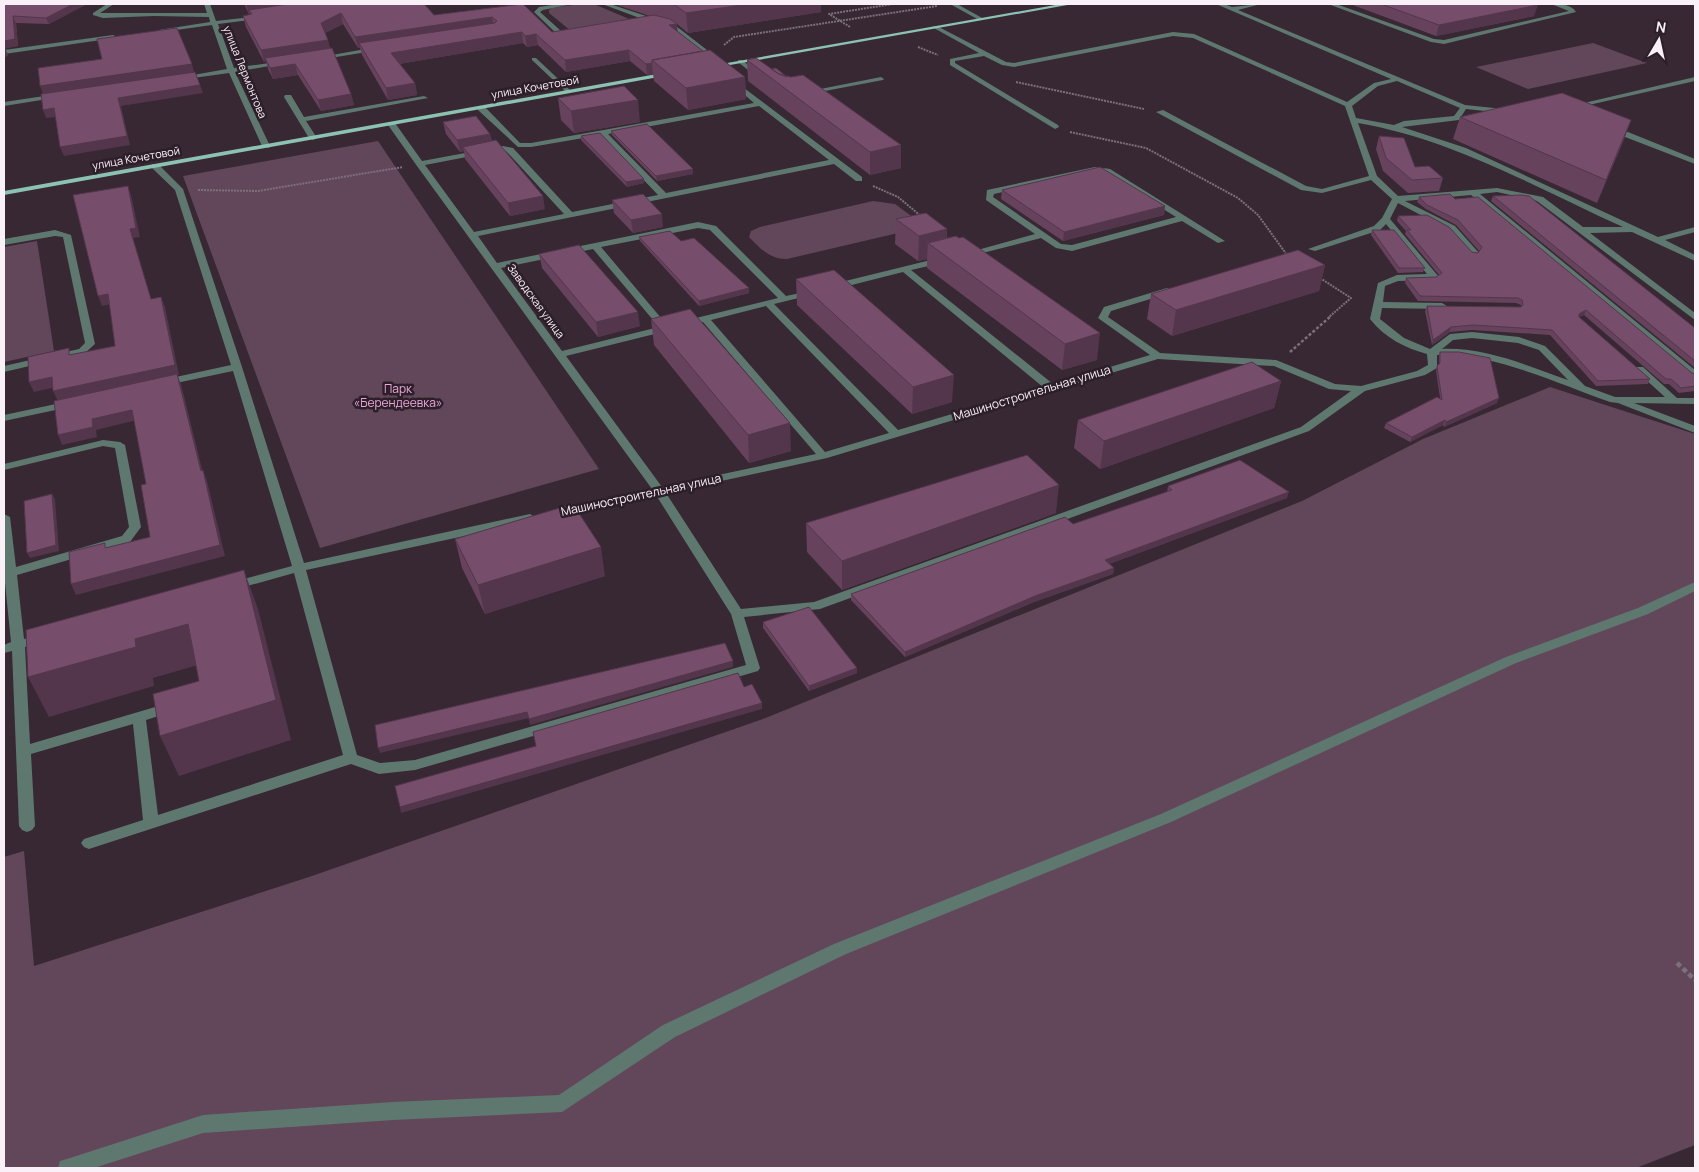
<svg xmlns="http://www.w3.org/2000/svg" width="1699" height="1172" font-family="Manrope,sans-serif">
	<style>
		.green { fill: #62475b }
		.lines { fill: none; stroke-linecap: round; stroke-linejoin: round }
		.path-far2 { stroke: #7d707a; stroke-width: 2; stroke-dasharray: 2 1; stroke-linecap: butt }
		.path-far1 { stroke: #7d707a; stroke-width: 2.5; stroke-dasharray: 3 2; stroke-linecap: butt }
		.path { stroke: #7d707a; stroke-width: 4.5; stroke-dasharray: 5 3; stroke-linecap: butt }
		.minor { fill: #5e7870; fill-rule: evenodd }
		.major { fill: #8cc2b2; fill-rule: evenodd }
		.wall { fill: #66425d }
		.shaded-wall { fill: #53364c }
		.building { fill: #774d6c; stroke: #53364c }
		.labels { text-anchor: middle; stroke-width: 5; stroke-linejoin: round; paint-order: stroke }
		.far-street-label { font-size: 11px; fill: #faf0f7; stroke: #2d1f29 }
		.park-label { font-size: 12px; fill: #eaa7d9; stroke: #2d1f29 }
		.street-label { font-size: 12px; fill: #faf0f7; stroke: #2d1f29 }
	</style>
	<rect width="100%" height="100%" fill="#372833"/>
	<path class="green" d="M580,4L596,5L634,21L571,31L549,13V10L552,8Z
		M1593,43L1647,63L1528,89L1476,67Z
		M378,141L599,469L320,548L183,176Z
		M873,201L895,204L918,221L911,230L787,259C769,259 761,249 749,237L751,231L760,227Z
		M37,241L54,351L4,362V247Z
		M1550,387L1695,434V1145L1636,1168H4V857L24,851L34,966L309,877L763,719L1302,501L1423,439Z"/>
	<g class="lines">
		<path class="path-far2" d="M850,27L829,14L893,4
			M724,45L734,37L937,6
			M918,47L938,55
			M1016,82L1144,109
			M1070,132L1146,148L1238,198L1258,215L1287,255
			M873,186L898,197L922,217
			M198,190L258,191L403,167
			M1320,278L1351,298L1329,317"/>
		<path class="path-far1" d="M1290,352L1331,316"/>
		<path class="path" d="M1677,963L1695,980"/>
		<path class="minor" d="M107,4H114L100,13H207L204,4H210L216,21L261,16L259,19L218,24L234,68L283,61L286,63L235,72L270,146L269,148L262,146L229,73L179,80L176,78L227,69L212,25L162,32L159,30L210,22L209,17L154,16L103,18L93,15V13Z
			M559,4H573L543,10L540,12L561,31L574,33V35L557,34L534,12L539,7Z
			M602,4H610L676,26L720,60L715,61L672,28L653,23Z
			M950,4H957L984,19L979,20Z
			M1216,4H1224L1232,7L1261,4L1238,10L1465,105L1504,109L1508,111L1504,113L1466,109L1459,120L1402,127L1466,148L1658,237L1695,227V232L1665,240L1695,255V261L1632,232L1590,233L1695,313V320L1537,201L1497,192L1480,194L1695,370V378L1691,377L1471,195L1405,201L1455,226L1479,253L1475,256L1472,255L1449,230L1398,203L1390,219L1439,277L1434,280L1398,281L1385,286L1383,302L1442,303L1447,306L1442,309L1382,308L1380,319L1404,338L1430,349L1450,334L1472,332L1519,337L1545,346L1585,386L1615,397H1665L1634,369L1635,367H1643L1677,398H1695V404L1634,403L1695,426V433L1618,403L1610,402C1559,384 1491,352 1437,355V368L1425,375L1365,391L1309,431L820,609L744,617L760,668L758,671L415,770L379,774L351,764L89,849L84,847L81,843L84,839L143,820L133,724L31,754L35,826L32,830L27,832L22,830L19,826L12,651L4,653V645L11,642L4,573V514L10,517L16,567L122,536L129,527L115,448L103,446L4,470V464L103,440L120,442L125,445L141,527L130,542L17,575L24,639L42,634L47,635L49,638L47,641L25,647L30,744L172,702L177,704L179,707L177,710L146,720L158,815L343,755L294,573L233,590L227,586L229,583L292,566L233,371L162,386L157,383L162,380L231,365L175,190L152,168V164H158L183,189L242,367L304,563L530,514L536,518L530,522L306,570L357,755L380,763L415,760L746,665L731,614L656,495L560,516L554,512L560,508L652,489L417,166L388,125L389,123H395L422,161L503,146L513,148L572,212L658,195L601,135L531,147H518L478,110V106H484L520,143H531L754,103L731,83L736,82L862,177V181H856L834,164L478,236L497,263L698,222L716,226L786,296L815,290V294L774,304L898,430L1043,387L903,272L832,290L827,287L829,285L943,257L946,258V262L911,270L1053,384L1150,355L1098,318L1104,307L1167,288L1172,291L1170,293L1111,311L1108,317L1160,353L1276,360L1335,384L1361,386L1417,371L1428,365L1427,354C1405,348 1385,338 1370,319L1378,283L1397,275L1427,274L1386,224L1380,230L1315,251L1308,249L1374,226L1382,218L1392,199L1371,180L1322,193L1301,190L1156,112L1163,110L1306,186L1322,189L1369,176L1345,106L1193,38L1173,36L1014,67L1002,65L984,56L955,61V63L1058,125L1059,127L1055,129L950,65V59L979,53L932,27L937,26L1006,62L1014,63L1173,32L1194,34L1347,102L1374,83L1391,79ZM1397,81L1460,108L1454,116L1404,121L1394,125L1356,118L1352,106L1378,86ZM759,106L829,160L666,193L608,134ZM1358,123C1452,139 1537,188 1623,227H1583L1543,197L1497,188L1398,196L1377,176ZM503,150L507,152L564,214L474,232L425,165ZM698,228L710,230L778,298L667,325L601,247ZM593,249L659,327L562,351L501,268ZM766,306L889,433L825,452L711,320ZM703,322L816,454L662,487L566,356ZM1472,338L1518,343L1539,350L1568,380C1528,366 1485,347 1442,349L1453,340ZM1158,359L1274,366L1329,389L1351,391L1301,427L814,602L741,609L666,493L827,458Z
			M1328,4H1336L1434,39L1444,40L1569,11L1551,4C1560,4 1571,4 1576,12L1444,44L1431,42Z
			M113,35L115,36V38L4,54V50Z
			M377,47L380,49L379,50L318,60L315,58Z
			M532,58H536L571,91V93H567L532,60Z
			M738,60H742L762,76V78H758L738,62Z
			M881,77L884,79L883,80L809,94L805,92Z
			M1695,77V81L1571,109L1567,107Z
			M58,94L60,95V97L4,106V102Z
			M285,95H291L304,117L424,96L428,98L306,121L317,138L313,140L309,138L284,97Z
			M1607,126H1613L1695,159V164L1607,130Z
			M1095,167L1110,169L1225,241L1218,243L1182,221L1072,251L1056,248L1041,238L967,257L963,254L1035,234L986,200L987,190ZM1095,171L1105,173L1176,217L1072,245L1061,244L993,197L994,194Z
			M55,230L71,235L95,344L85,353L4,372V366L79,349L85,343L63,237L55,236L4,245V239Z
			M70,401L74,402L75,404L74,406L4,421V415Z
			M1695,582V591L1648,614L1516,663L1171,822L846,954L675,1037L562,1112L393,1120L203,1133L94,1168H58L60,1161L67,1159L203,1115L393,1102L559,1095L663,1025L834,944L1161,814L1506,657L1638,608Z"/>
		<path class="major" d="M1061,4H1073L713,68L710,66Z
			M668,72L670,73V75L4,195V191Z"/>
	</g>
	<path class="wall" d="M4,4H87L49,24L16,23L18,46L4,48L8,55L4,58Z
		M244,4H424L434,15L523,4L552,32L650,16L614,4H822H821V12L688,33L677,24V31L703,51L745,77L746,99L688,110L654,81L653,74L647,75L630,61L566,72L538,45L527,47L523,43L399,64L415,83L417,95L388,100L362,55L360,48H358L343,24L325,33L330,48L351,94L354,105L321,111L298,75L273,79L268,69L266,61L264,62L246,27L243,16L250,15V13L249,14Z
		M1350,4H1534V16L1436,36Z
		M747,60L771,69L787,77L901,145V168L870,175L748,81Z
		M558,98L640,122L574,133L561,120Z
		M1460,117L1631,120L1623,142L1597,203L1453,139Z
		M443,122L490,134L492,141L545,209L510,216L465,159L464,151L460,152L446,134Z
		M611,131L693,169V174L657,181L612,135Z
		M581,136L644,179V183L627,187L581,140Z
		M1379,136L1415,167L1443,178L1439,191L1408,193L1383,171L1376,149Z
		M1002,190L1165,206L1164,215L1063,241L1001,199Z
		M1493,196L1695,328V368L1491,201Z
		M1419,197L1455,199L1692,373L1695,374V391L1679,393L1669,384H1664L1584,315L1579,317L1650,379L1648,384L1596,386L1550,335L1472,330L1450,332L1432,345L1425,311L1427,306L1521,307V305L1516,303L1418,301L1405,283L1406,278L1436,277L1439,275L1405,234L1406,231L1397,221L1398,216L1472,252L1478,253L1479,251L1456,225L1426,209L1417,202Z
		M612,200L663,227L633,233L614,213Z
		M896,219L947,229V238L1097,360L1062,370L927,268V259L918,261L895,244Z
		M1372,230L1425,268L1423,272L1398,273L1371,235Z
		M639,237L681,241L749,288V293L699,306L640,241Z
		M539,254L640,326L598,337L542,268Z
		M1325,265L1319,291L1172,336L1147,319L1151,294Z
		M796,279L952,402L912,414L797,305Z
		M651,319L791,451L749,463L654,345Z
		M1440,352L1497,403L1444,427L1443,425L1410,442L1384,428L1386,423L1440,398L1436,371L1437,366L1439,364V357Z
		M1281,381L1274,408L1100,469L1074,448L1078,420Z
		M1168,486L1287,498L1109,564L1114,568L1113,574L1034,602L905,657L851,600V594L1073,524L1167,492Z
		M1056,513L842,590L807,552L806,523Z
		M455,539L605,576L485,614L462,568Z
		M763,622L857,673L809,691L763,628Z"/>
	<path class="shaded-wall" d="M73,4H87L49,24L46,18Z
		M246,4H322L249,10L250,13L249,14Z
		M749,4H822H821V12L688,33L686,13Z
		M1538,5L1534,16L1436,36L1439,25Z
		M341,13L343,24L323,34L321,23Z
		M13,16L16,23L18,46L4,49V41Z
		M492,17L494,28L359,43L360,48H358L355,37Z
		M677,24L678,35L669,25Z
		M522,32L523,43L393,65L391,53Z
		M536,34L538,45L527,47L525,36Z
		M328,40L331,52L265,58L266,61L264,62L261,50Z
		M5,48L8,55L4,58V49Z
		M629,50L630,61L566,72L565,60Z
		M652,63L653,74L647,75L646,64Z
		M192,64L194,72L43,94L40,86Z
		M295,64L298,75L273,79L270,68Z
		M745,77L746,99L688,110L686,88Z
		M415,83L417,95L388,100L386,88Z
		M200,85L203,93L121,106L130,145L64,156L60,147L118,98Z
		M351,94L354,105L321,111L318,100Z
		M638,100L640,122L574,133L571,111Z
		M54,108L57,117L46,118L43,110Z
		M1631,120L1623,142L1597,203L1606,180Z
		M490,134L492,146L463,147L464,151L460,152L457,140Z
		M901,145V168L870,175V152Z
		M693,169V174L657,181L656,176Z
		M644,179V183L627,187L626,182Z
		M128,186L131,195L140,237L133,238L155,309L130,229Z
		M543,196L545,209L510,216L508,203Z
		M1165,206L1164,215L1063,241L1064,232Z
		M662,214L663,227L633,233L631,220Z
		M947,229L946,254L928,243L927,259L918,261L919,236Z
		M1325,265L1319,291L1172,336L1176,310Z
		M749,288V293L699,306V301Z
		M108,294L112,304L102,306L98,296Z
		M161,297L165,307L179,375H177L181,384L205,481L201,471L177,375L58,401L53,391L175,365Z
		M1586,310L1584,315L1577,318L1579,314Z
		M638,312L640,326L598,337L596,322Z
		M1451,327L1450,332L1432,345L1433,340Z
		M1100,333L1097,360L1062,370L1065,344Z
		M954,375L952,402L912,414L913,387Z
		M52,377L56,387L34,392L29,382Z
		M1281,381L1274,408L1100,469L1104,441Z
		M1499,398L1497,403L1444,427L1446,422Z
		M132,410L137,420L96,430L97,437L62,445L58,435L92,419Z
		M1445,420L1443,425L1410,442L1412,437Z
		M790,423L791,451L749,463L748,435Z
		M203,470L207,481L225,556L76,595L71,584L220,545Z
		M1059,485L1056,513L842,590V561Z
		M1289,492L1287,498L1104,566L1105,560Z
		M52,494L55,499L59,551L30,558L27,553Z
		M601,547L605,576L485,614L478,585Z
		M1114,568L1113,574L1034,602L905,657V652L1035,596Z
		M244,570L258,609L291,740L179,776L160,736L276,700Z
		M188,624L205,663L153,678L154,686L49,717L28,677L135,639Z
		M733,661V667L530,725L529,719Z
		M857,668V673L809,691V686Z
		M762,703V709L401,813L400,807Z
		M527,712L529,718L380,753L378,748Z"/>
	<path class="building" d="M4,4H73L46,18L13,16L15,39L4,41Z
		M288,4H424L434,15L523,4L552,32L654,15L670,19L677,24L669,25L703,51L652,60V63L646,64L629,50L565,60L536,34L525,36L522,32L391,53L415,83L386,88L359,43L495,23L497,21L492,17L355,37L341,13L321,23L328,40L261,50L243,16L252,14L249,10Z
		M672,4H749L686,13L675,5Z
		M1381,4H1534L1538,5L1439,25Z
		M177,28L192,64L40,86L38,68L102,59L97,39Z
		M332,48L351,94L318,100L295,64L270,68L265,58Z
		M710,50L745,77L686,88L652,60Z
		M756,58L779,74L791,77L803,75L901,145L870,152L747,60Z
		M776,68L787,77L779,74L771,69Z
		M195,72L200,85L118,98L127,136L60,147L54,108L43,110L41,94Z
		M624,86L638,100L571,111L558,98Z
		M1562,93L1631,120L1606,180L1460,117Z
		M476,116L490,134L457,140L443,122Z
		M647,124L693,169L656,176L611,131Z
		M600,133L644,179L626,182L581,136Z
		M1379,136L1404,138L1415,167L1429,166L1443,178L1412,180L1386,158Z
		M496,140L543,196L508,203L463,147Z
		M1100,167L1165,206L1064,232L1002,190Z
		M128,186L136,228L130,229L151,299L161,297L175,365L53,391L52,377L29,382L28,357L69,348V355L115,346L108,294L98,296L73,195Z
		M643,194L662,214L631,220L612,200Z
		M1450,194L1455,199L1478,197L1692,373L1695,374V386L1681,388L1671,379H1666L1586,310L1579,314V317L1650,379L1598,381L1552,330L1473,325L1451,327L1433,340L1427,306L1521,307L1523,305L1522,300L1518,298L1420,296L1406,278L1436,277L1442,273L1407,230H1411L1398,216L1427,215L1449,227L1472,252L1478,253L1482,247L1458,220L1427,205L1419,197Z
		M1521,195L1529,196L1695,328V361L1493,196Z
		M926,213L947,229L919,236L896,219Z
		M1372,230H1394L1425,268H1399Z
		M670,231L681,241L694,238L749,288L699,301L639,237Z
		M956,236L959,238L963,237L1100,333L1065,344L928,243Z
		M579,245L638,312L596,322L539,254Z
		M1298,250L1325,265L1176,310L1151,294Z
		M834,270L954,375L913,387L796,279Z
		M690,309L790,423L748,435L651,319Z
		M1440,352H1459L1490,358L1499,398L1446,422L1445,420L1412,437L1386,423L1437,397L1442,400L1437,366L1440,363Z
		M1252,362L1281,381L1104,441L1078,420Z
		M177,374L201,471L203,470L220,545L71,584L69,552L105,543V548L150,537L141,485L146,484L132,410L92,419L93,427L58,435L54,401Z
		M1027,455L1059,485L842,561L806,523Z
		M1240,460L1289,492L1105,560L1114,568L1035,596L905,652L851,594L1065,517L1073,524L1172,490L1168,486Z
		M52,494L56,545L27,553L24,501Z
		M573,504L601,547L478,585L455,539Z
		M244,570L276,700L160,736L153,694L199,681L188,624L135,639L136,647L28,677L26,630Z
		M809,607L857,668L809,686L763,622Z
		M725,643L733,661L529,719L527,712L378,748L375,725Z
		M738,673L744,687L752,684L762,703L400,807L395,786L536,746L533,732Z"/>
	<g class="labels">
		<g class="far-street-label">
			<text transform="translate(245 72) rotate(68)" y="4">улица Лермонтова</text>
			<text transform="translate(535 87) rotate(-10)" y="4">улица Кочетовой</text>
			<text transform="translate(136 158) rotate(-10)" y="4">улица Кочетовой</text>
			<text transform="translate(536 301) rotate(54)" y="4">Заводская улица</text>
		</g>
		<g class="park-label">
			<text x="398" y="393">Парк<tspan x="398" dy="14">«Берендеевка»</tspan></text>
		</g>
		<g class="street-label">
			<text transform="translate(1032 393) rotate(-17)" y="4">Машиностроительная улица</text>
			<text transform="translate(641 495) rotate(-12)" y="4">Машиностроительная улица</text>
		</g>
	</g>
	<rect width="1699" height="1172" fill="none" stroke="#faf0f7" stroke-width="10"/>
	<g transform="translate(1659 40) rotate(9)" stroke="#2d1f29" stroke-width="4" paint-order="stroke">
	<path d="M0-4L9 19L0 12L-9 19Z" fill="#faf0f7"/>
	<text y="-8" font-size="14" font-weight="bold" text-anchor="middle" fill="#faf0f7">N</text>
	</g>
</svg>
